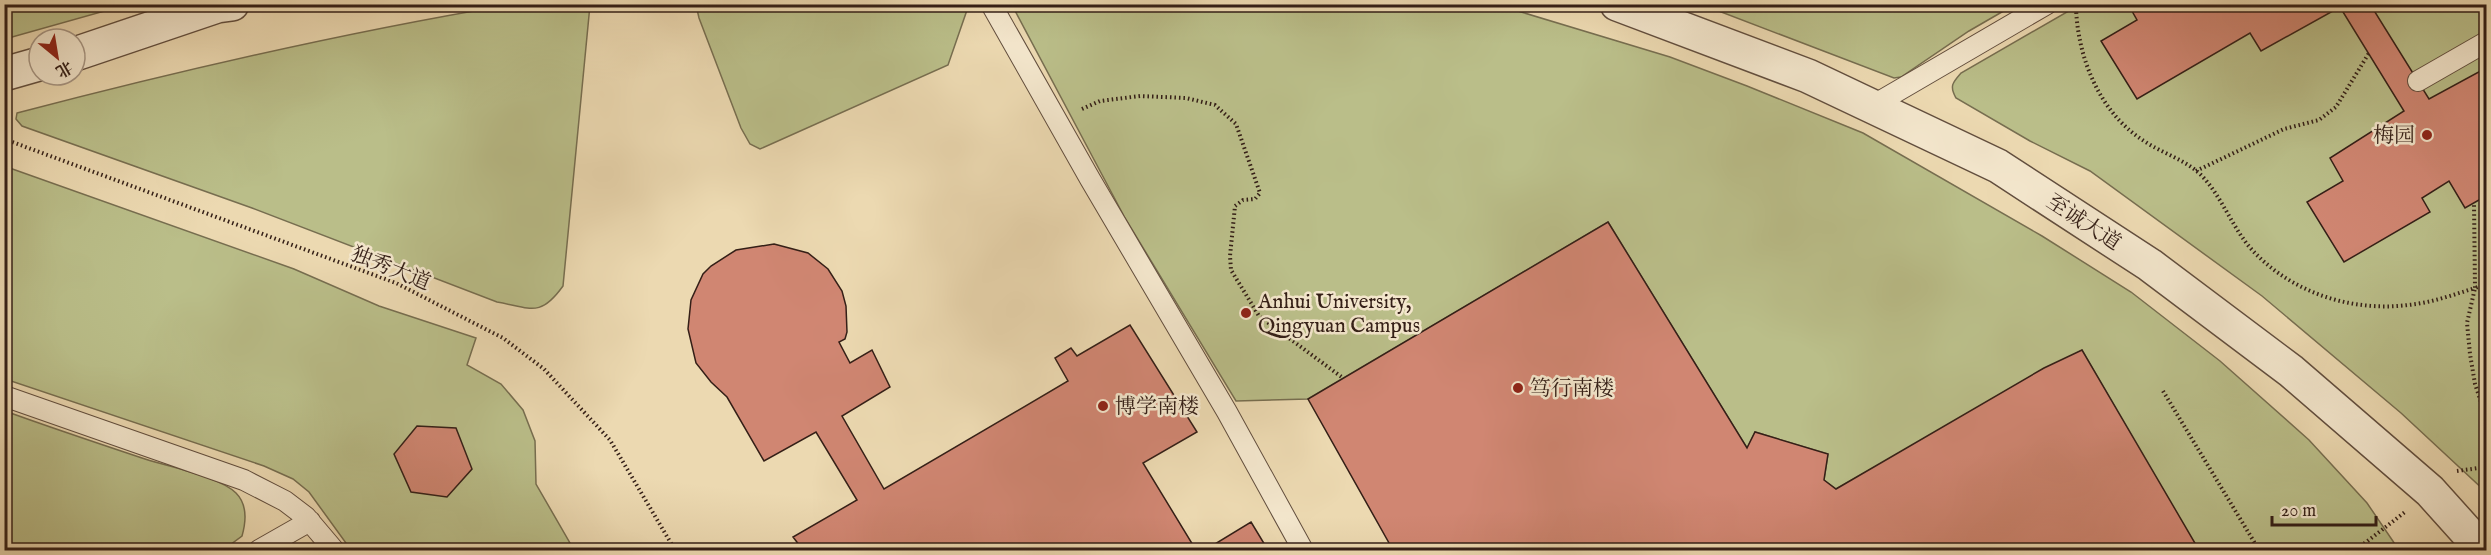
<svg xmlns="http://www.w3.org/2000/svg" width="2491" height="555" font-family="'IM FELL English','Noto Serif SC',serif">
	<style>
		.green { fill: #babe89; stroke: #776e50; stroke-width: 1.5 }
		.building { fill: #d08672; stroke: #341f17; stroke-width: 1.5 }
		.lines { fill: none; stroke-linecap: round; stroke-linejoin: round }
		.service-casing { stroke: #624e3e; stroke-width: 22 }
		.minor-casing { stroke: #624e3e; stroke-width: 36 }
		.path { stroke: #341f17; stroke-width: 4; stroke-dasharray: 1.5 3; stroke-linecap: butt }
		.service { stroke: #f3e6cc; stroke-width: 20 }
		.minor { stroke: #f3e6cc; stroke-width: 33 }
		.poi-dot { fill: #8f2418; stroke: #f3e6cc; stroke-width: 2 }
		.labels { text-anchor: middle; stroke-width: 5; stroke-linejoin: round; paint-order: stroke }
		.poi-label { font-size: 21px; fill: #341f17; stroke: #f3e6cc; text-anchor: start }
		.street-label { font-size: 21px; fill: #341f17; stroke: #f3e6cc }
	</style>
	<rect width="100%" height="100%" fill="#ecd9b1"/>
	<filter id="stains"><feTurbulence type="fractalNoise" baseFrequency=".00333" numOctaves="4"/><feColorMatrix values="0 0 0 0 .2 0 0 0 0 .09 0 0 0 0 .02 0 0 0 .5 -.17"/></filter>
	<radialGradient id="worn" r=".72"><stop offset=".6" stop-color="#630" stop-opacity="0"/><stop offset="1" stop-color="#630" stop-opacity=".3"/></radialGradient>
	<path class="green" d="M5,4H126V5L5,39Z
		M514,4L590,5L563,286C540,318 531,308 497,302L252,208L22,126L16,119L17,113C181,70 346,32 514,4Z
		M967,5V10L948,65L760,149L750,144L741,128L699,18L696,5Z
		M1012,5H1498L1670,57L1747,86L1863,133L2042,236L2131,292L2220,361L2309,440L2367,503L2399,550H2197L2082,350L1836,489L1824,480L1828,454L1755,432L1747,448L1608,222L1308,399L1236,401L1125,218Z
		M1703,5L2014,4V5L1969,31L1901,77L1894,78Z
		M2079,5H2486V492L2401,413L2262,296L2090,171L2030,141L1956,98C1949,86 1953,82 1961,73Z
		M4,166L294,269L379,306L476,338L467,365L501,384L523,410L535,441L536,484L574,550H351L309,492L293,479L264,466L5,379Z
		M5,411C49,427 94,442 139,457C164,466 219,476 236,493C248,505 246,522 242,536L223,550H5Z"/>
	<path class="building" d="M2128,4H2370L2429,99L2486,68V196L2465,208L2449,181L2422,198L2430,212L2344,262L2307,202L2343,181L2330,158L2404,111L2340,7L2261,51L2250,33L2137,99L2101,41L2137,20Z
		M1608,222L1747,448L1755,432L1828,454L1824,480L1836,489L2044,368L2082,350L2199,550H1393L1308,399Z
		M774,244L808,253L828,269L842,291L846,306L847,332L845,339L839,342L850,363L872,350L890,387L842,416L884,489L1068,381L1055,358L1071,348L1077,356L1130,325L1197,432L1143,463L1196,550H803L793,537L857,500L816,432L764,461L727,397L711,382L696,363L688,329L691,300L703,274L711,266L736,250Z
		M417,426L456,428L472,469L447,497L411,492L394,454Z
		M1251,522L1268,550H1205Z"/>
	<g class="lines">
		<g class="service-casing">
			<path id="service" d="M991,4L1090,179L1227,412L1303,550
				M2418,81L2486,42
				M1872,106L2047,4
				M4,396L244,480L285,501L306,517L334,550
				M259,550L310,521"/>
		</g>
		<g class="minor-casing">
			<path id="minor" d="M1617,4L1808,76L1998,166L2150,265L2291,371L2430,491L2483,550
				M75,54L217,6L232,4
				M4,74L39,64"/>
		</g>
		<path class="path" d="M2076,8C2078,59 2100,113 2144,141C2162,153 2183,159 2199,173C2222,195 2232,229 2254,252C2293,293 2352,312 2408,305C2430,303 2453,295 2475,288L2474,203
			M1082,109L1100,101L1140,96L1186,98L1215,105L1236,124L1260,193L1255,199L1243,200L1235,206L1230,256L1231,270L1259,316L1343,378
			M4,139L396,283L503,338L544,369L610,440L675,550
			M2196,171L2284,129L2319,120L2336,107L2369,53
			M2486,284L2475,288L2467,323L2470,354L2475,384L2486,417
			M2163,391L2259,550
			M2457,471L2486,467
			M2352,550L2365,543L2405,512"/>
		<use href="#service" class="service"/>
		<use href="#minor" class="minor"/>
	</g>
	<g class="poi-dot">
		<circle cx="2427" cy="135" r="6"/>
		<circle cx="1246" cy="313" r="6"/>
		<circle cx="1518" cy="388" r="6"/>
		<circle cx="1103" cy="406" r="6"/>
	</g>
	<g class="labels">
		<g class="poi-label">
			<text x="2415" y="142" text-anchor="end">梅园</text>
			<text x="1258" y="308">Anhui University,<tspan x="1258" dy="24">Qingyuan Campus</tspan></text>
			<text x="1530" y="395">笃行南楼</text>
			<text x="1115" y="413">博学南楼</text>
		</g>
		<g class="street-label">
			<text transform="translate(2084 222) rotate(33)" y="7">至诚大道</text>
			<text transform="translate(391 268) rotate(22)" y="7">独秀大道</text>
		</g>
	</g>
	<rect width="2491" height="555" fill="none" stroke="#ecd9b1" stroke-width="24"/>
	<rect x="6" y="6" width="2479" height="543" fill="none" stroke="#341f17" stroke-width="3"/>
	<rect x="12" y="12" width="2467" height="531" fill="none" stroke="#341f17" stroke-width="1.5"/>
	<g transform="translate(57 57) rotate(150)"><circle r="28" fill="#f3e6cc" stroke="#a79684" stroke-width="1.5"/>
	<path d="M0-4.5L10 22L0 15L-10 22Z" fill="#8f2418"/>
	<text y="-9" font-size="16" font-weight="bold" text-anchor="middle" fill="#341f17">北</text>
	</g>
	<path d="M2272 516v9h104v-9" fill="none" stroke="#341f17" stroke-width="3"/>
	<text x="2281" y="516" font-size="18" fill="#341f17" stroke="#f3e6cc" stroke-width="4.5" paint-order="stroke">20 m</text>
	<rect width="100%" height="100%" filter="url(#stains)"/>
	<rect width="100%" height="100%" fill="url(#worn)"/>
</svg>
